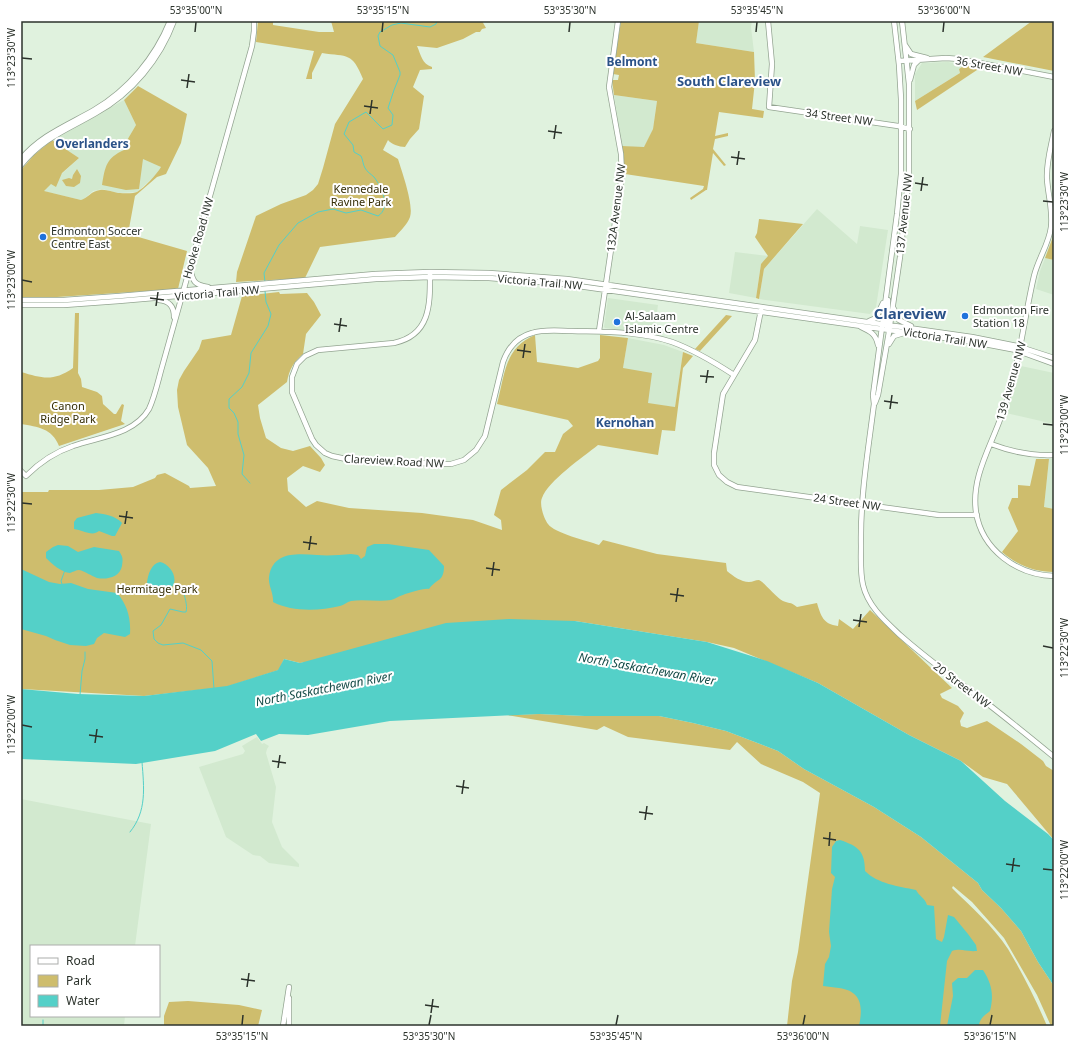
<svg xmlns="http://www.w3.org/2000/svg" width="1075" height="1047" font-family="'Noto Sans',sans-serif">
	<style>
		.built { fill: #d2e9cf }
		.green { fill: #cebd6d }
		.water { fill: #54d0c8 }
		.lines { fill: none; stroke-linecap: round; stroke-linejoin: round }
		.stream { stroke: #54d0c8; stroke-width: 1 }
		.secondary-casing { stroke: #93a491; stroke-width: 6 }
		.secondary { stroke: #fff; stroke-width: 4.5 }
		.ticks { fill: none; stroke: #2c332c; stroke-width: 1.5 }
		.poi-dot { fill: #1f72dc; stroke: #fff; stroke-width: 1.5 }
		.labels { text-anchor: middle; stroke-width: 4; stroke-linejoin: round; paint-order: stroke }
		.street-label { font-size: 11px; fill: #2c332c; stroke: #fff }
		.park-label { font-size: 11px; fill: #342c04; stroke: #fff }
		.poi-label { font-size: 11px; fill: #2c332c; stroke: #fff; text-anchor: start }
		.neighbourhood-label { font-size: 12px; font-weight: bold; fill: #2b5288; stroke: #fff }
		.water-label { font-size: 12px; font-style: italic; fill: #134a46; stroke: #fff }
		.quarter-label { font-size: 13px; font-weight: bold; fill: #2b5288; stroke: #fff }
		.district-label { font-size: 15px; font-weight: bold; fill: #2b5288; stroke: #fff }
		.neatline { fill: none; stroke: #2c332c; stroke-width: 1.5 }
		.ticks-label { font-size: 10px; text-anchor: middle; fill: #2c332c }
	</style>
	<rect width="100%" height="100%" fill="#e0f2de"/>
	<path class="built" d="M699,21H752L751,27L754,52L696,43Z
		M948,62L965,65L959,69L960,73L915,101V74L922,63Z
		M614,95L657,101L653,129L644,148L622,146Z
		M124,100L136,125L126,142L162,168L154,177L137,192L118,193L102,189L93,191L84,199L81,200L43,191L79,158L52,140Z
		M817,209L857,244L860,226L888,230L876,307L870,314L759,299L764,269Z
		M735,252L769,256L761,264L756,298L729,293Z
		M1045,258L1054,260V295L1036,289L1040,271Z
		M608,298L658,305L654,335L605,328L604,327Z
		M628,338L664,345L683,352L675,407L648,404L623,368Z
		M1021,366L1054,373V424L1006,413Z
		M1049,459H1053L1052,490L1054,491V509L1044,507Z
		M257,737L262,744L264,743L269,746L267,749L266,753L276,787L272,822L282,847L299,864V867L269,863L260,856L253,855L226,837L199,767L243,754L245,751L242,746Z
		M21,799L151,824L135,946H31V1016H125L124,1026H21Z"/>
	<path class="green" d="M258,21H273V25L319,32H334L331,21H482L486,28L482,29L480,32H476L463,39L437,48L417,46C421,55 422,64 432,67V69L420,70L413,87L424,96L419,129L410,139L405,147C399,147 391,144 388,140L383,150L398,159C402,172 414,205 410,217C407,225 400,231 395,237L320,247L305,278L236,282L237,272L256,216L281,204L306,195L313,190L318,184L323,168L335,124L363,79C352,52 348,57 322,53L312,73V79H306L314,51L256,42Z
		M621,21H699L696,43L754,52L755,81L752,109L764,111L763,118L719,112L715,136L728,133V136L715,139L713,149L726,165L724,166L713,153L707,190H706L691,200L690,198L703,189L704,186L625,174L622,146L644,147L653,129L657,101L614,95L612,80H618L619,75L613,74Z
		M1032,21H1054V71L983,57Z
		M965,65L980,68L917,110L915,101L960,73L959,69Z
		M138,86L187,114L181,143L166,174L157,177L135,196L128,234L187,251L178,289L57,297H21V170L34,155L52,140L79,158L62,173L56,187L51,184L44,191L81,200C88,198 91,191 100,190C106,189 112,192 118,193C123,193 133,194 137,192C144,188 157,174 161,167L143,159L139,189L126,190L102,185C105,167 106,158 124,150L126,142L136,125L124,100Z
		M77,169L81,176L80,183L74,187L66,186L62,180L69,178L72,179L73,175Z
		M759,219L803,224L764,269L759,299L756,298L761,264L768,256L755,237L757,233Z
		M1054,234V260L1045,258Z
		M279,292L280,294L307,293L314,302L321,315L306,334L303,354C294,361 289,370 287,382L258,405L260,418L266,438L281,448L293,451L310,446L321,458L325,465L320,472L303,466L287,478L288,491L306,507L317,501L349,508L422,513L473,520L502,530L501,520L494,515L501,490L527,470L545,452H555L563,434L573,426L568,420L497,404C505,375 504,348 535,335L537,362L578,368L598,361L600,358V335L628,338L623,368L652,373L648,403L675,407L683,352L693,356L683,368L675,431L662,430L658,455L598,445C583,457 548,481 542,498C539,504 544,519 548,524C554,533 588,541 599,545L603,540L657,554L726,563L727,571C733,576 741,582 749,582C753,582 755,580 759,580C763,581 777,598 783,601C789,604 790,601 797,607L817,603C821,616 823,624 838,626L839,619L853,629L870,610L952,688L940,694L942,698L958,706L964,713L960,721L961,726L967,728L987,721L1021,744L1043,761L1046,766L1054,771V840L1007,784L983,777L961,761L909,735L818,683L734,648L707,642L575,621L300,663L284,659L279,670L226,687L144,696L21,689V492H48L49,490H99L133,487L155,478L157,475L165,473L189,486L190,488L216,486L208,468L187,445L178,407L177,390L179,380L184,371L199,349L202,340L231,335L242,296Z
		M75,313H79L78,373L81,379L82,387L97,392L102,396L103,404L114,414H116L122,404L124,405L121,421L125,424L59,446C52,428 38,427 21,424V372C42,378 53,382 73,368Z
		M726,315L732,316L700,351L695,349Z
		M1036,459H1049L1044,507L1054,509V572C1034,572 1017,565 1002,552L1018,531L1008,508L1012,498H1018V485L1030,486Z
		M539,714L585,716H659L693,723L726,731L778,751L804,769L874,807L921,837L978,883L982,890L1001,908L1021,931L1038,962L1054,986V1026H1051L1037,995L1004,938L972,902L953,886L952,888C971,907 993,926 1008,949C1023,974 1036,1000 1047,1026H787L792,981L798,952L820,793L803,782L761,764L737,742L730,750L628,737L604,726L597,730L507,715Z
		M188,1001L239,1005L262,1010L258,1026H164V1016L169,1002Z"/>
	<path class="water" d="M96,513C105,514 116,516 122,523L115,536H112L99,531C92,537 83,530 74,529V522L77,518Z
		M374,544H388L429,550L444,566C444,582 437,578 429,589C424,588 408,593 403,595C399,596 395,599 391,600C379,602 363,599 351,601C347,602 344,605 340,606C319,611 292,612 273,602C274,594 268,585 269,577C273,551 297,554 317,555C328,556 340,555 351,554L358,555L361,559L365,556L367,547Z
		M58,545L68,546L78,552L94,547L119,551C123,557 123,559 122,566C120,577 107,580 97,578C91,576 85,571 79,570C76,570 73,572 70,573C62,573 51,563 46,558V552L53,547Z
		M160,562C170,564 179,578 172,587C169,591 154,590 150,588C148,586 148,585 147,583C148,574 151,564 160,562Z
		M21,569L49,582L60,584L71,583L88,589L117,593C127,604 131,618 130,634L125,637L104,633L97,638L94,644L86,646L70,645L55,640L46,636L21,629Z
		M509,619L575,621L707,642L767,661L818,683L909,735L961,761L1005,801L1048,834L1054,840V986L1038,962L1021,931L1001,908L982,890L978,883L921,837L874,807L804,769L778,751L726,731L693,723L659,716H585L539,714L390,721L308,735L279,734L261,741L256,734L215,751L136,764L21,759V689L78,694L144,696L227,686L278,670L284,659L300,663L446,623Z
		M840,840C858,846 865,851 865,871C878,884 898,886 916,890C919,896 925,898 927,905L934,906L936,939L942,942L944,937L948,915L954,917L968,934L976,945L977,951C965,952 962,948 952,951L947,961L940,1026H859C863,1007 862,991 839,988C833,987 829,987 823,986L825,964L829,957L831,946L829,932L832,889L835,877L831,873L832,847L836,841Z
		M975,970H983C992,984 994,995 990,1011C985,1015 979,1019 979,1026H947L953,996L952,983L958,978H967Z"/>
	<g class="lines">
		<path class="stream" d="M265,282L264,273L279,245L298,223L318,212L333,209L346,213L361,210L378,216C391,208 382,187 374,177C371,174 367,172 365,168C363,165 363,160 361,156L354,152L353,145L344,134L349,122L366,112L383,129L392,125L393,115L388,108L394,90L400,75V72L393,55L380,46L378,36L380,32L392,25L401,23L430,27L436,24L437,21
			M250,483L242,474L244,455L238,434V422L234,413L229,408V399L242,387L249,373L251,353L268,326L271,314L266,302L265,291
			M62,584L61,581L65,570
			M181,588L183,589C184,596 188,605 186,612H183L170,609L161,625L153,631L154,639L158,643L163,645L183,643L201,650L212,661L214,689
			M80,695L82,671L85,659V652
			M130,832C147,811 144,788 142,762
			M43,1020V1026"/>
		<g class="secondary-casing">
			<path id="secondary" d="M768,21L772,64L769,107L898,126L910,129
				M894,21L899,65L901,99V174L897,214L879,350L873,395L874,404C868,451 860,498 861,546C861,558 860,572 863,585C868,606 884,620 900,635C928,660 958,681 988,704C1010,721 1032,739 1054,757
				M905,45L911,54L927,58
				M899,61L946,58L959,59L1054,77
				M910,80L914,65L919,60
				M1054,131C1051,147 1046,163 1047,179C1048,195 1053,211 1051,227C1049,244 1038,259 1034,276C1023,323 1019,371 1001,417C990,448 971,478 976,512C982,550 1017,575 1054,576
				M21,159C41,135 68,125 94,110C128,90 155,58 170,21
				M21,165C44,137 67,130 96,113C132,93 160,59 174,21
				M190,269C193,281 194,285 208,287
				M430,273C430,304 431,335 394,343L318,350L305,356L297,364L292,377V392L312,439L316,445L325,453L332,456L346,459L437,464H451L464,460L476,450L485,436L503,362C508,348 517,337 532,333C544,329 559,331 572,331C604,332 640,331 672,342C694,350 714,362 734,375
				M21,300H64L119,296L375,274L430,272L489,273L567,279L972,337L1017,346L1054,358
				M159,300C169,301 174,306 174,317
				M21,305H64L119,301L376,279L430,277L489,278L564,284L974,342L1016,350L1054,364
				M894,309L899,320L911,326
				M761,310L755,340L723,394L714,453V465L719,475L727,482L737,487L939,515H977
				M869,321L876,318L883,303
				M861,327C870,331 876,334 878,345
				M887,327L888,300
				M599,331L622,175L621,154L609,87L618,21
				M889,344L894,336L904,333
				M875,403L878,395L889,332L900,257L909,173V84L902,21
				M991,444C1012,452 1032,456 1054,455
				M21,471L26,476C39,463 55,452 73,446C98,437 134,435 149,409C155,396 158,381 162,367L252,46L254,31V21
				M283,1026L289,987
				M289,1026V998"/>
		</g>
		<use href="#secondary" class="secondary"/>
	</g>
	<path class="ticks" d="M195,32L196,22M382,32L383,22M569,32L570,22M756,32L757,22M943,32L944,22M22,58L32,59M181,80L195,82M187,88L189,74M364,106L378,108M370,114L372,100M548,131L562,133M554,139L556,125M731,157L745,159M737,165L739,151M915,183L928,185M921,191L923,177M1043,201L1053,202M22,280L32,282M150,298L164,300M156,306L158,292M334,324L347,326M339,332L341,318M517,350L531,352M523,358L525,344M700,376L714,377M706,383L708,370M884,401L898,403M890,409L892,395M1043,424L1053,425M22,503L32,504M119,516L133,518M125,524L127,511M303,542L317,544M309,550L311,536M486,568L500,570M492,576L494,562M670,594L684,596M676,602L678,588M853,620L867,622M859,627L861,614M1043,646L1053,648M22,725L32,727M89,735L103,737M95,743L97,729M272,761L286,763M278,768L280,755M456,786L469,788M462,794L464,780M639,812L653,814M645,820L647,806M823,838L836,840M829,846L830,832M1006,864L1020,866M1043,869L1053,870M1012,872L1014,858M241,979L255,981M247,987L249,973M425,1005L439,1007M431,1013L433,999M242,1025L243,1015M429,1025L431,1015M616,1025L618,1015M803,1025L805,1015M990,1025L992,1015"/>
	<g class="poi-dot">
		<circle cx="43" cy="237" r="4"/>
		<circle cx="965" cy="316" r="4"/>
		<circle cx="617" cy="322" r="4"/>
	</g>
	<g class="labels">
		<g class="street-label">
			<text transform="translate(989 66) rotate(10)" y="4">36 Street NW</text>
			<text transform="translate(839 117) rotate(8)" y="4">34 Street NW</text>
			<text transform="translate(616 208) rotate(-83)" y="4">132A Avenue NW</text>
			<text transform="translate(904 214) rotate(-84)" y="4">137 Avenue NW</text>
			<text transform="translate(198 238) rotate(-74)" y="4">Hooke Road NW</text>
			<text transform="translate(540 282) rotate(5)" y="4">Victoria Trail NW</text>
			<text transform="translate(217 293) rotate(-5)" y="4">Victoria Trail NW</text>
			<text transform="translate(945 338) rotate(9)" y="4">Victoria Trail NW</text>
			<text transform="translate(1011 381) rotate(-74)" y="4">139 Avenue NW</text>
			<text transform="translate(394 461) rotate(3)" y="4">Clareview Road NW</text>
			<text transform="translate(847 502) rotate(8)" y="4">24 Street NW</text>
			<text transform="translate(962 685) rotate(37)" y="4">20 Street NW</text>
		</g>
		<g class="park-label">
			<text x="361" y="193">Kennedale<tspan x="361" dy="13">Ravine Park</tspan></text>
			<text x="68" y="410">Canon<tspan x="68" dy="13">Ridge Park</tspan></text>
			<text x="157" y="593">Hermitage Park</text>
		</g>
		<g class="poi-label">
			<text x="51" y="235">Edmonton Soccer<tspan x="51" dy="13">Centre East</tspan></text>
			<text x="973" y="314">Edmonton Fire<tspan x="973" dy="13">Station 18</tspan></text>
			<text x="625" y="320">Al-Salaam<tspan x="625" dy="13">Islamic Centre</tspan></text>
		</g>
		<g class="neighbourhood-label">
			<text x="632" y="66">Belmont</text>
			<text x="92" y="148">Overlanders</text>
			<text x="625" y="427">Kernohan</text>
		</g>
		<g class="water-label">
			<text transform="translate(647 669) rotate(10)" y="4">North Saskatchewan River</text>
			<text transform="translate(324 689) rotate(-11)" y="4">North Saskatchewan River</text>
		</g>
		<g class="quarter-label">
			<text x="729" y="86">South Clareview</text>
		</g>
		<g class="district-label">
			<text x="910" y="319">Clareview</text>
		</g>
	</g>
	<rect width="1075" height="1047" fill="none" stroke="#ffffff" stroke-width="44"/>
	<rect x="30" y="945" width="130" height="72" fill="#ffffff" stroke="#abadab"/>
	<rect x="38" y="958" width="20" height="6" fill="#ffffff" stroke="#abadab"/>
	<text x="66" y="965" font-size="12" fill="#2c332c">Road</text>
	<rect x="38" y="975" width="20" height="12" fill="#cebd6d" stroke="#abadab"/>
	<text x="66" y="985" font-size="12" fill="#2c332c">Park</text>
	<rect x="38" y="995" width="20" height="12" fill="#54d0c8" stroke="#abadab"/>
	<text x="66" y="1005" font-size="12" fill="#2c332c">Water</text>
	<rect x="22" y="22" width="1031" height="1003" class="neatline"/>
	<g class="ticks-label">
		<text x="196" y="14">53°35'00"N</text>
		<text x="383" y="14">53°35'15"N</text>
		<text x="570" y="14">53°35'30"N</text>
		<text x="757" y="14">53°35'45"N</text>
		<text x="944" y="14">53°36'00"N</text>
		<text transform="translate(11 58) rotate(-90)" y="4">113°23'30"W</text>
		<text transform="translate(1064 202) rotate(-90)" y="4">113°23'30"W</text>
		<text transform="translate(11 280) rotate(-90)" y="4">113°23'00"W</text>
		<text transform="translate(1064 425) rotate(-90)" y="4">113°23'00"W</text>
		<text transform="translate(11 503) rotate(-90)" y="4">113°22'30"W</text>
		<text transform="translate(1064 648) rotate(-90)" y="4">113°22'30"W</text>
		<text transform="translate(11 725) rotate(-90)" y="4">113°22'00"W</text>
		<text transform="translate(1064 870) rotate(-90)" y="4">113°22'00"W</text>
		<text x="242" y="1040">53°35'15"N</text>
		<text x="429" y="1040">53°35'30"N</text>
		<text x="616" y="1040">53°35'45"N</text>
		<text x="803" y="1040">53°36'00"N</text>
		<text x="990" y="1040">53°36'15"N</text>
	</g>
</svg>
